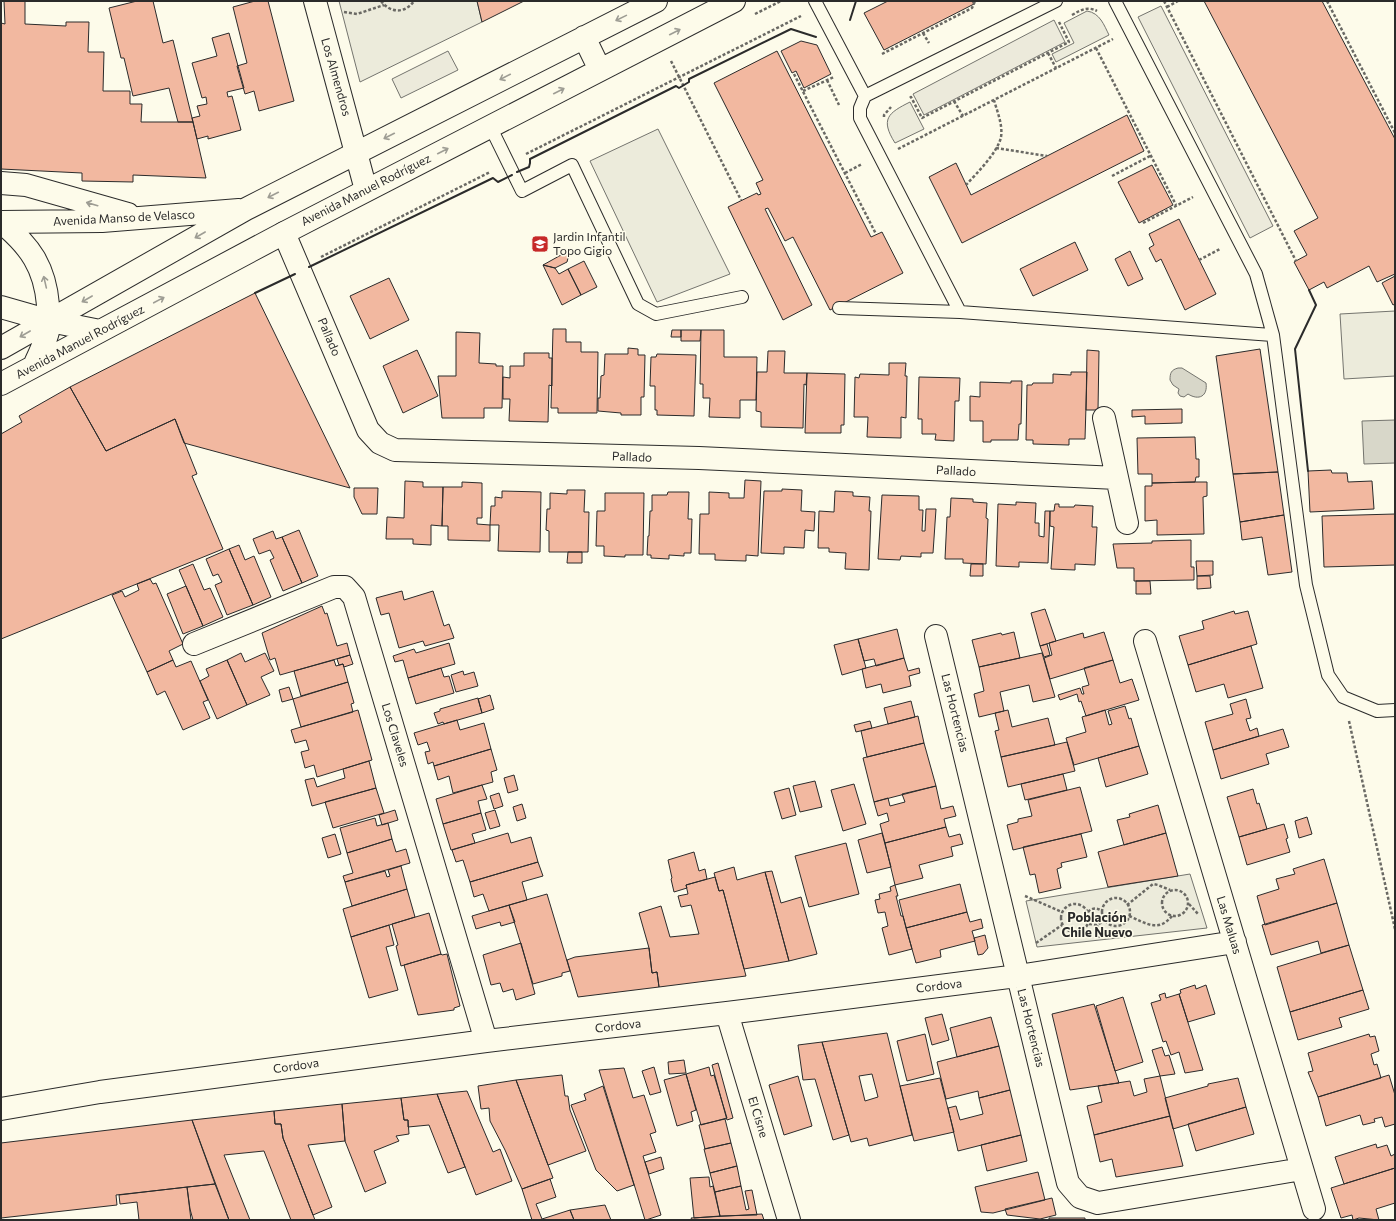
<svg xmlns="http://www.w3.org/2000/svg" width="1396" height="1221" font-family="Commissioner,sans-serif">
	<style>
		.green { fill: #ecebdb; stroke: #74746e }
		.parking { fill: #eceadb; stroke: #74746e }
		.water { fill: #d8d7c9; stroke: #74746e }
		.building { fill: #f2b8a0; stroke: #2b2b2b; fill-rule: evenodd }
		.lines { fill: none; stroke-linecap: round; stroke-linejoin: round }
		.service-casing { stroke: #2b2b2b; stroke-width: 14 }
		.minor-casing { stroke: #2b2b2b; stroke-width: 24 }
		.secondary-casing { stroke: #2b2b2b; stroke-width: 24 }
		.path { stroke: #6a6964; stroke-width: 2.5; stroke-dasharray: 3 2; stroke-linecap: butt }
		.service { stroke: #fdfbea; stroke-width: 12 }
		.minor { stroke: #fdfbea; stroke-width: 22 }
		.secondary { stroke: #fdfbea; stroke-width: 22 }
		.wall { stroke: #2b2b2b; stroke-width: 2 }
		.oneway { stroke: #9e9d94 }
		.labels { text-anchor: middle; stroke-width: 3; stroke-linejoin: round; paint-order: stroke }
		.street-label { font-size: 12px; fill: #2b2b2b; stroke: #fdfbea }
		.poi-label { font-size: 12px; fill: #2b2b2b; stroke: #fdfbea; text-anchor: start }
		.neighbourhood-label { font-size: 13px; font-weight: bold; fill: #2b2b2b; stroke: #fdfbea }
	</style>
	<rect width="100%" height="100%" fill="#fdfbea"/>
	<path class="green" d="M339,1H477L482,22L360,82Z
		M1087,11C1100,13 1104,25 1109,35L1056,62L1052,54L1074,43L1064,23Z
		M910,102L924,129L895,143C880,119 888,113 910,102Z
		M658,129L730,274L657,302L590,161Z
		M1395,311V376L1344,379L1340,314Z
		M1190,874L1207,928L1037,947L1026,901Z"/>
	<path class="parking" d="M1161,6L1273,226L1250,238L1138,17Z
		M1054,20L1065,42L924,115L913,94Z
		M448,51L458,70L401,98L392,79Z"/>
	<path class="water" d="M1178,368H1182L1206,383C1208,396 1199,401 1188,394L1184,397L1180,396L1178,393L1179,389L1173,385L1170,380C1170,373 1171,370 1178,368Z
		M1395,420V463L1364,464L1362,421Z"/>
	<path class="building" d="M4,1H25V24L66,26V22H89L88,52H104L103,91H130V104H142L141,122H193L206,178L133,175V182L82,181V173L1,169V23L5,24Z
		M137,1H153L163,43L173,40L193,122H178L169,88L133,96L124,58H121L109,8Z
		M255,1H268L294,101L259,111L254,91L245,94L237,66L247,63L233,7Z
		M477,1H524L482,22Z
		M888,1H972L974,4L884,50L864,13Z
		M1204,1H1322L1395,139V274L1377,282L1369,266L1327,288L1324,282L1309,290L1294,262L1307,255L1294,231L1318,218Z
		M229,33L244,88L227,92L228,97L232,96L241,130L208,139V136L197,139L192,118L200,116L197,106L207,104L206,97L202,98L192,63L217,56L212,38Z
		M801,41L817,45L831,74L804,88L796,71L792,73L781,51Z
		M777,51L871,237L882,232L903,273L830,310L793,237L785,241L768,208L765,209L812,305L783,320L728,207L757,193L758,195L761,194L756,183L763,180L714,83Z
		M1127,115L1144,151L962,243L929,177L956,163L971,195Z
		M1152,165L1173,205L1139,223L1118,182Z
		M1179,219L1216,294L1185,310L1161,259L1156,262L1149,248L1154,245L1149,234Z
		M1075,242L1088,270L1033,296L1020,269Z
		M570,250L567,262L555,268L543,265Z
		M1130,251L1143,279L1128,286L1115,259Z
		M584,261L597,287L581,295L568,269Z
		M543,265L555,268L559,274L568,269L581,295L562,305Z
		M1395,276V304L1393,305L1382,283Z
		M389,278L409,320L370,339L350,296Z
		M255,293L350,488L184,443L175,419L106,451L70,387Z
		M553,329H566V342H581V352H598L597,413H558V408H551Z
		M672,330H681V337H671Z
		M681,330H701L700,341H681Z
		M701,330H724V357H757L756,400H740V418L709,417L710,398H703V384H700Z
		M456,332L480,333L479,363L496,364V366H503L502,408H484V418H442L438,376H456Z
		M628,348L638,349V355H645L644,397H641V415H621V413L598,411V398H600L601,376L604,375L605,354H628Z
		M1260,349L1278,472L1233,474L1216,356Z
		M417,350L438,396L403,413L383,366Z
		M1087,350L1099,351L1098,410H1086Z
		M768,351H785L784,373H807L806,385L804,384L803,428L761,427V412L756,411L757,372H767Z
		M524,353H549V358H552V386L549,385L548,422L509,421L510,399H503V377L510,378V366H524Z
		M657,354L696,355L694,416L657,415V410H655V386H650L651,357H656Z
		M889,363H906L905,376H907L906,418L901,417V438L867,437L868,417H854L855,377L859,378L860,374L889,375Z
		M1071,372H1087L1085,439H1069V445L1033,444V440H1026L1027,385H1032L1033,383H1053V374L1071,375Z
		M807,373L845,374L844,425H841V433H805Z
		M919,377L960,378L959,401H955L954,441L935,440L936,434H922V419H918Z
		M1011,381H1022L1021,424H1019L1018,440H991V442H983V421H970V396L980,397V382L1011,383Z
		M70,387L106,451L175,419L197,474L192,476L223,549L1,639V434L22,422L19,416Z
		M1182,409V423L1145,424V416L1132,417V410Z
		M1195,437L1196,459H1199V477H1196L1195,482L1152,483V474H1138L1137,438Z
		M1331,470L1332,473H1347L1348,482L1372,481L1374,509L1310,512L1308,471Z
		M1278,472L1284,515L1240,522L1233,474Z
		M745,480L761,481L758,556L746,555V561L715,560V554H699L700,514H709V492L729,493V498H744Z
		M405,481L423,482V487H443L442,526L431,525V545L413,544V539H386L387,517L404,518Z
		M462,482L482,483V518H477V524L490,525V541L448,540V526H442L443,487H462Z
		M1195,482H1207V496L1203,497L1204,534L1157,535V520L1145,521V486H1152V483Z
		M354,488H378L377,514H362L354,497Z
		M782,489L802,490L801,511L815,512L814,531L805,530L804,548L784,547V554L761,553L764,491H782Z
		M567,490H585L584,512H589L588,552H549V531L546,530L547,509H550V493L567,494Z
		M502,491L541,492L540,552L498,551L499,525H490L491,506H495V497L502,498Z
		M835,491L853,492V496L870,497L869,511H871L869,570L845,569L846,553L829,552V548H818L819,511L834,512Z
		M668,492H689L688,519H692L691,553H684V556L669,555V559L651,558V555H647L648,536H649L650,511H652V495H667Z
		M605,493H644L643,555H625V557L604,556V546H596L597,511H605Z
		M882,495L919,496V510H923L922,531H925L926,509H936L933,553H921V557L901,556L900,560L878,559Z
		M951,498L973,499V502L987,503L986,518L988,519L986,564L963,563V559H945L947,517H950Z
		M1016,502L1036,503L1035,523H1039V536L1044,537L1045,511H1050L1048,563L1019,562V567L996,566L998,504L1016,505Z
		M1055,504H1059V507H1074L1075,505L1093,506L1092,527H1097L1095,565L1075,564V570L1051,569L1054,527L1050,526V511H1054Z
		M1395,514V565L1324,567L1322,516Z
		M1284,515L1292,572L1268,575L1262,537L1242,540L1240,522Z
		M299,530L318,576L302,583L282,537Z
		M273,531L276,539L282,537L302,583L283,591L270,560L274,558L270,550L259,554L253,539Z
		M1191,540V567H1194V580L1134,581V568H1117L1113,544L1152,543V541Z
		M239,545L245,560L254,556L271,597L253,605L229,549Z
		M229,549L253,605L227,615L215,585L222,582L218,574L213,576L206,559Z
		M568,552H582V563H567Z
		M1196,561H1213V575L1197,576Z
		M193,564L204,590L210,588L223,617L203,626L179,570Z
		M971,564H983V576H970Z
		M1197,576H1210L1211,588L1197,589Z
		M150,579L153,584L156,583L183,644L169,651L173,660L147,672L112,595L122,591L125,597L139,590L137,584Z
		M1136,581H1150L1151,594H1136Z
		M186,586L203,626L183,634L167,594Z
		M402,591L404,600L433,591L444,626L449,624L454,638L425,646L423,641L399,648L389,613L381,615L376,598Z
		M322,606L325,614L327,613L337,646L347,643L350,655L280,675L275,658L270,660L262,633Z
		M1045,609L1056,641L1040,646L1031,613Z
		M1234,611L1235,614L1248,611L1257,644L1188,665L1179,636L1204,629L1202,621Z
		M897,629L904,658L876,666L874,659L864,661L858,639Z
		M1014,632L1020,658L979,667L972,640L1001,633L1002,635Z
		M1104,632L1113,660L1050,679L1044,658L1052,655L1049,643L1083,633L1084,638Z
		M858,639L866,668L842,675L834,645Z
		M449,643L455,664L408,678L403,660L395,662L393,656L414,649L416,653Z
		M1047,644L1050,655L1044,657L1040,646Z
		M1251,646L1263,688L1228,698L1224,684L1196,692L1188,665Z
		M241,653L245,662L265,653L274,671L261,677L270,695L247,705L227,660Z
		M1042,653L1055,697L1033,702L1029,685L1000,692L1004,711L979,717L974,694L984,691L979,667Z
		M350,655L353,664L344,667L343,664L339,665L337,659Z
		M904,658L908,671L919,668L920,673L909,676L911,686L883,693L881,684L866,688L862,669Z
		M173,660L176,667L191,661L208,700L203,702L210,718L183,730L165,691L157,695L147,672Z
		M227,660L247,705L217,719L200,681L209,676L206,669Z
		M334,660L336,666L343,664L348,682L301,696L294,671Z
		M1113,660L1120,683L1132,679L1139,700L1086,716L1081,701L1079,702L1077,694L1060,700L1058,695L1080,688L1082,694H1084L1082,687L1089,685L1084,668Z
		M441,668L444,677L449,676L454,693L416,704L408,678Z
		M463,671L464,675L474,672L478,686L456,692L451,675Z
		M348,682L354,703L351,704L353,712L301,727L293,699Z
		M289,687L293,699L282,702L279,690Z
		M490,695L494,709L482,713L478,699Z
		M478,698L482,713L444,724L443,722L438,724L434,713L440,711V709Z
		M1246,699L1251,718L1246,719L1250,731L1257,728L1259,736L1213,750L1205,722L1233,714L1230,704Z
		M911,701L915,717L888,724L884,708Z
		M1125,706L1129,719L1131,718L1139,746L1074,765L1066,738L1086,732L1082,717L1105,710L1109,725L1112,724L1108,711Z
		M358,710L372,760L317,777L314,765L305,768L301,752L309,750L306,740L295,743L291,730Z
		M1008,710L1012,727L1048,718L1055,745L1001,757L995,731L999,730L995,713Z
		M918,716L924,743L867,757L861,731Z
		M457,720L460,730L484,723L491,749L434,766L433,762L428,764L425,752L430,751L427,742L418,745L414,733Z
		M870,721L872,728L856,732L854,725Z
		M1283,729L1289,747L1266,754L1269,764L1221,779L1213,750Z
		M1067,742L1075,771L1008,787L1001,757Z
		M924,743L936,786L874,802L863,758Z
		M1139,746L1148,774L1106,787L1098,758Z
		M491,749L497,770L491,772L493,782L453,793L449,776L438,780L434,766Z
		M369,761L376,788L312,806L305,780L314,778L317,787L345,778L343,769Z
		M1063,774L1067,790L1025,800L1021,784Z
		M514,775L518,790L508,793L504,778Z
		M815,781L822,807L800,812L793,786Z
		M854,784L866,824L843,831L831,790Z
		M482,785L487,799L478,801L481,813L443,824L436,799Z
		M936,786L941,809L953,806L956,816L944,819L946,827L885,843L880,824L889,821L887,813L878,816L874,802L888,798L890,806L905,802L902,794Z
		M1080,787L1092,831L1013,850L1007,825L1018,822V819L1032,816L1028,800Z
		M376,788L384,813L333,828L325,802Z
		M789,788L796,815L782,819L774,792Z
		M1253,789L1257,804L1259,803L1267,829L1239,837L1227,797Z
		M499,793L503,806L494,809L490,796Z
		M522,804L526,818L517,821L513,807Z
		M1158,805L1166,833L1124,845L1117,820L1130,817L1129,814Z
		M395,810L398,820L382,825L379,815Z
		M495,810L500,826L490,829L485,813Z
		M481,813L486,830L472,834L475,843L451,850L443,824Z
		M1307,817L1312,834L1299,838L1295,821Z
		M375,818L377,826L388,823L392,839L347,853L340,828Z
		M1284,824L1288,838L1286,839L1290,852L1247,865L1239,837Z
		M946,827L949,837L960,834L963,844L951,847L953,856L919,865L923,878L895,885L885,843Z
		M508,833L511,843L531,837L538,862L470,882L463,860L456,862L452,850Z
		M882,833L891,867L867,873L858,840Z
		M1166,833L1178,876L1108,887L1098,852Z
		M335,834L341,854L328,858L322,838Z
		M1081,834L1087,857L1061,863L1062,867L1057,869L1061,888L1039,893L1035,874L1030,875L1023,847Z
		M392,839L396,852L406,849L410,863L345,882L343,876L353,873L347,853Z
		M846,843L859,894L809,907L795,856Z
		M694,852L699,871L705,869L707,879L686,885L687,888L674,892L671,879L672,878L668,860Z
		M1324,859L1337,903L1265,925L1257,896L1279,889L1276,879L1295,874L1293,869Z
		M538,862L543,876L522,882L527,900L489,911L483,894L474,897L470,882Z
		M401,866L407,889L352,906L345,882L385,871L387,877L390,876L388,870Z
		M734,867L737,880L765,872L789,961L744,969L723,890L719,891L714,873Z
		M772,871L781,903L801,897L817,954L789,961L765,872Z
		M715,877L719,891L723,890L746,976L659,987L657,972L652,973L649,948L639,913L661,906L670,937L699,934L691,905L681,907L678,896L688,894L686,885Z
		M960,884L967,912L906,928L899,900Z
		M895,885L898,896H896L901,916H903L912,949L889,955L882,928L888,926L885,912L878,913L875,900L880,899L879,894L891,891L890,887Z
		M407,889L415,917L351,937L343,909Z
		M547,894L570,971L562,973V976L533,984L509,905Z
		M1337,903L1349,945L1321,953L1318,941L1271,955L1262,925Z
		M509,905L515,922L501,926L500,922L476,929L472,916Z
		M967,912L970,922L981,919L983,928L972,931L975,941L940,950L941,957L916,963L906,928Z
		M429,913L441,954L401,966L396,946L398,945L392,924Z
		M389,925L394,945L386,947L398,990L369,998L351,937Z
		M985,935L988,948L983,954L978,955L974,938Z
		M521,943L535,994L516,1000L513,989L503,992L500,983L491,985L483,955Z
		M1349,945L1363,990L1290,1012L1277,967Z
		M649,948L652,973L657,972L659,987L578,997L567,960L575,957Z
		M441,954L442,955L447,954L460,1006L454,1008V1010L418,1015L404,965Z
		M1195,985L1196,989L1206,985L1215,1014L1188,1022L1179,994L1181,993L1180,990Z
		M1363,990L1369,1009L1339,1018L1342,1027L1298,1040L1290,1012Z
		M1165,993L1166,998L1179,994L1203,1070L1185,1073L1179,1052L1171,1055L1166,1041L1163,1042L1151,1003L1161,1000L1159,995Z
		M1123,997L1143,1062L1115,1071L1096,1006Z
		M1094,1004L1119,1083L1070,1090L1052,1014Z
		M942,1014L949,1040L932,1045L925,1018Z
		M991,1017L999,1046L957,1057L950,1028Z
		M887,1033L912,1135L869,1146L867,1138L851,1142L822,1042ZM872,1074L878,1097L865,1101L859,1076Z
		M925,1034L934,1074L907,1081L897,1041Z
		M1369,1034L1370,1037L1375,1036L1379,1051L1371,1054L1374,1065L1377,1064L1381,1078L1318,1097L1308,1072L1313,1071L1308,1053Z
		M822,1042L849,1135L833,1140L815,1079L803,1080L798,1045Z
		M999,1046L1010,1090L979,1098L978,1091L946,1099L937,1062Z
		M1162,1047L1165,1056L1169,1055L1175,1074L1160,1076L1152,1050Z
		M684,1060L686,1073L669,1074L668,1062Z
		M718,1063L733,1118L727,1120L712,1065Z
		M654,1067L661,1092L650,1095L642,1071Z
		M709,1067L711,1076L714,1075L727,1118L701,1125L686,1074Z
		M624,1068L633,1098L644,1095L656,1132L650,1134L656,1152L643,1156L661,1215L646,1220H645L599,1070Z
		M686,1074L696,1110L691,1112L693,1121L677,1126L664,1080Z
		M562,1075L565,1096H568L570,1110L586,1151L548,1165L516,1080Z
		M1389,1075L1395,1095V1124L1385,1127L1382,1117L1374,1119L1375,1122L1363,1125L1360,1115L1326,1126L1318,1097Z
		M798,1076L812,1126L784,1135L769,1085Z
		M1160,1076L1170,1116L1094,1135L1087,1106L1102,1102L1098,1086L1130,1081L1134,1096L1147,1092L1144,1079Z
		M940,1078L954,1132L914,1141L900,1086Z
		M1238,1078L1246,1107L1173,1129L1165,1098L1208,1086V1084Z
		M516,1080L553,1178L522,1189L505,1150L490,1121L489,1108L481,1109L478,1086Z
		M603,1086L634,1185L617,1191L596,1170L571,1105L586,1100L584,1094Z
		M1010,1090L1021,1135L958,1151L948,1108L956,1106L960,1120L983,1114L979,1098Z
		M467,1091L493,1152L500,1149L512,1181L476,1195L437,1094Z
		M437,1094L465,1167L448,1173L429,1125L408,1127V1120H404L401,1098Z
		M401,1098L404,1120H408L409,1134L396,1136L399,1141L374,1151L386,1183L365,1192L345,1141L342,1104Z
		M342,1104L345,1141L308,1145L332,1207L313,1215L283,1138L281,1124H275L274,1111Z
		M1246,1107L1254,1134L1196,1151L1188,1124Z
		M274,1111L275,1124H281L283,1138L315,1220H291L264,1151L224,1155L250,1220H229L192,1120Z
		M1170,1116L1183,1166L1116,1177L1112,1159L1100,1162L1094,1135Z
		M725,1119L731,1143L705,1149L699,1125Z
		M192,1120L215,1184L116,1195L117,1205L1,1218V1143Z
		M1021,1135L1027,1161L987,1171L981,1145Z
		M731,1143L737,1166L710,1173L704,1149Z
		M1376,1144L1377,1148L1387,1145L1391,1156L1395,1154V1168L1344,1184L1335,1157Z
		M661,1157L664,1169L649,1174L645,1162Z
		M737,1166L741,1186L715,1192L710,1173Z
		M1395,1168V1203L1376,1209L1379,1220L1359,1218L1353,1220L1352,1215L1341,1218L1331,1188Z
		M1038,1172L1045,1200L993,1213L981,1212L975,1187Z
		M709,1177L710,1187L713,1186L720,1216L694,1218L690,1178Z
		M550,1179L556,1197L536,1204L542,1219L570,1210L574,1220H532L522,1189Z
		M215,1184L229,1220H193L190,1209L187,1187Z
		M741,1186L746,1210L749,1209L745,1191L752,1190L757,1215L720,1216L715,1192Z
		M187,1187L191,1220H139L137,1202L120,1204L119,1195Z
		M1052,1198L1056,1215L1040,1219L1007,1215L1005,1209Z
		M605,1205L611,1220H574L570,1210Z
		M762,1214L764,1220H692L691,1218Z
		M1049,1218H1085V1220H1049Z"/>
	<g class="lines">
		<g class="service-casing">
			<path id="service" d="M815,1L865,96L860,108V118L960,312L1273,335
				M1115,1L1256,274L1273,335L1306,585L1328,675L1343,697L1377,711L1395,710
				M865,96L1056,1
				M490,126L522,191L572,165L638,304L656,314L742,297
				M839,308L960,312"/>
		</g>
		<g class="minor-casing">
			<path id="minor" d="M315,1L366,190
				M284,233L368,430L380,443L395,450L699,458L1117,478
				M1104,418L1127,523
				M936,636L1068,1183L1080,1197L1098,1203L1302,1169
				M1145,641L1314,1209
				M194,644L334,587H345L354,597L486,1041
				M727,1013L789,1220
				M1,1109L100,1092L486,1041L727,1013L1018,976L1235,942"/>
		</g>
		<g class="secondary-casing">
			<path id="secondary" d="M584,37L600,70
				M1,183L26,185L128,214
				M1,222L102,221L239,210
				M1,222C30,246 45,267 48,305C49,310 50,315 50,320C49,336 40,352 34,366
				M1,307L50,321L100,331
				M1,348L246,209L656,1
				M1,384L284,233L734,1"/>
		</g>
		<path class="path" d="M381,1C390,13 405,14 414,1
			M1164,1L1296,261
			M1327,1L1395,133
			M1167,7L1178,1
			M344,12L357,14L384,5
			M755,14L781,1
			M1072,15C1081,10 1087,6 1097,11
			M923,33L929,43
			M1096,48L1176,205
			M1048,53L1056,68
			M882,54L972,8L975,1
			M671,61L741,200
			M794,74L876,234
			M827,80L839,105
			M803,91L834,77
			M910,98L911,97L922,118L1069,42L1059,22
			M954,101L963,116
			M884,117V115L891,107
			M996,148L1047,156
			M898,149L1113,39
			M526,154L801,16
			M845,173L862,164
			M1112,176L1150,156
			M966,185C977,173 998,152 1001,137C1003,125 997,111 994,100
			M1143,223L1193,197
			M321,257L490,172
			M1199,260L1220,249
			M1349,721L1395,929
			M1162 903a13 13 0 1 1 26 0a13 13 0 1 1-26 0Z
			M1025,896L1062,912
			M1102 912a14 14 0 1 1 28 0a14 14 0 1 1-28 0Z
			M1061 918a14 14 0 1 1 28 0a14 14 0 1 1-28 0Z
			M1189,904L1198,914
			M1127,905L1153,884L1158,885L1170,890
			M1088,912C1092,908 1096,907 1102,911
			M1129,916C1146,923 1158,933 1172,916
			M1089,924L1097,925L1104,921
			M1097,925L1099,938
			M1036,943L1062,925"/>
		<use href="#service" class="service"/>
		<use href="#minor" class="minor"/>
		<use href="#secondary" class="secondary"/>
		<path class="wall" d="M850,20L856,1
			M517,172L529,167L530,163V159L676,86L679,88L689,82V79L791,29L816,37
			M309,267L493,178L498,182L512,175
			M255,293L295,274
			M1308,471L1295,349L1316,305L1309,290"/>
	</g>
	<defs><path id="oneway-shaft" d="M-6 0H5M1.5-3L5.5 0L1.5 3" fill="none" stroke-width="1.6" stroke-linecap="round" stroke-linejoin="round"/></defs>
	<g class="oneway">
		<use href="#oneway-shaft" transform="translate(621 18) rotate(154)"/>
		<use href="#oneway-shaft" transform="translate(675 32) rotate(-27)"/>
		<use href="#oneway-shaft" transform="translate(505 77) rotate(153)"/>
		<use href="#oneway-shaft" transform="translate(559 91) rotate(-27)"/>
		<use href="#oneway-shaft" transform="translate(389 136) rotate(153)"/>
		<use href="#oneway-shaft" transform="translate(443 151) rotate(-27)"/>
		<use href="#oneway-shaft" transform="translate(273 195) rotate(153)"/>
		<use href="#oneway-shaft" transform="translate(92 204) rotate(-164)"/>
		<use href="#oneway-shaft" transform="translate(200 235) rotate(150)"/>
		<use href="#oneway-shaft" transform="translate(45 282) rotate(-103)"/>
		<use href="#oneway-shaft" transform="translate(87 299) rotate(150)"/>
		<use href="#oneway-shaft" transform="translate(159 300) rotate(-28)"/>
		<use href="#oneway-shaft" transform="translate(25 334) rotate(150)"/>
	</g>
	<defs>
		<g id="school-square" transform="scale(0.9)"><rect x="-9" y="-9" width="18" height="18" rx="4" fill="#c62828" stroke="#fdfbea"/><path d="M0-5L7-2L0 1L-7-2ZM-4 1L0 2.5L4 1V4Q0 6-4 4Z" fill="#fff"/></g>
	</defs>
	<g fill-rule="evenodd">
		<use href="#school-square" x="540" y="244"/>
	</g>
	<g class="labels">
		<g class="street-label">
			<text transform="translate(336 77) rotate(74)" y="4">Los Almendros</text>
			<text transform="translate(366 190) rotate(-27)" y="4">Avenida Manuel Rodríguez</text>
			<text transform="translate(124 218) rotate(-3)" y="4">Avenida Manso de Velasco</text>
			<text transform="translate(329 337) rotate(67)" y="4">Pallado</text>
			<text transform="translate(80 342) rotate(-28)" y="4">Avenida Manuel Rodríguez</text>
			<text transform="translate(632 457) rotate(2)" y="4">Pallado</text>
			<text transform="translate(956 471) rotate(3)" y="4">Pallado</text>
			<text transform="translate(955 713) rotate(76)" y="4">Las Hortencias</text>
			<text transform="translate(395 735) rotate(73)" y="4">Los Claveles</text>
			<text transform="translate(1229 925) rotate(73)" y="4">Las Maluas</text>
			<text transform="translate(939 986) rotate(-7)" y="4">Cordova</text>
			<text transform="translate(618 1026) rotate(-7)" y="4">Cordova</text>
			<text transform="translate(1031 1028) rotate(76)" y="4">Las Hortencias</text>
			<text transform="translate(296 1066) rotate(-8)" y="4">Cordova</text>
			<text transform="translate(758 1117) rotate(73)" y="4">El Cisne</text>
		</g>
		<g class="poi-label">
			<text x="553" y="241">Jardin Infantil<tspan x="553" dy="14">Topo Gigio</tspan></text>
		</g>
		<g class="neighbourhood-label">
			<text x="1097" y="922">Población<tspan x="1097" dy="15">Chile Nuevo</tspan></text>
		</g>
	</g>
	<rect width="1396" height="1221" fill="none" stroke="#2b2b2b" stroke-width="4"/>
</svg>
